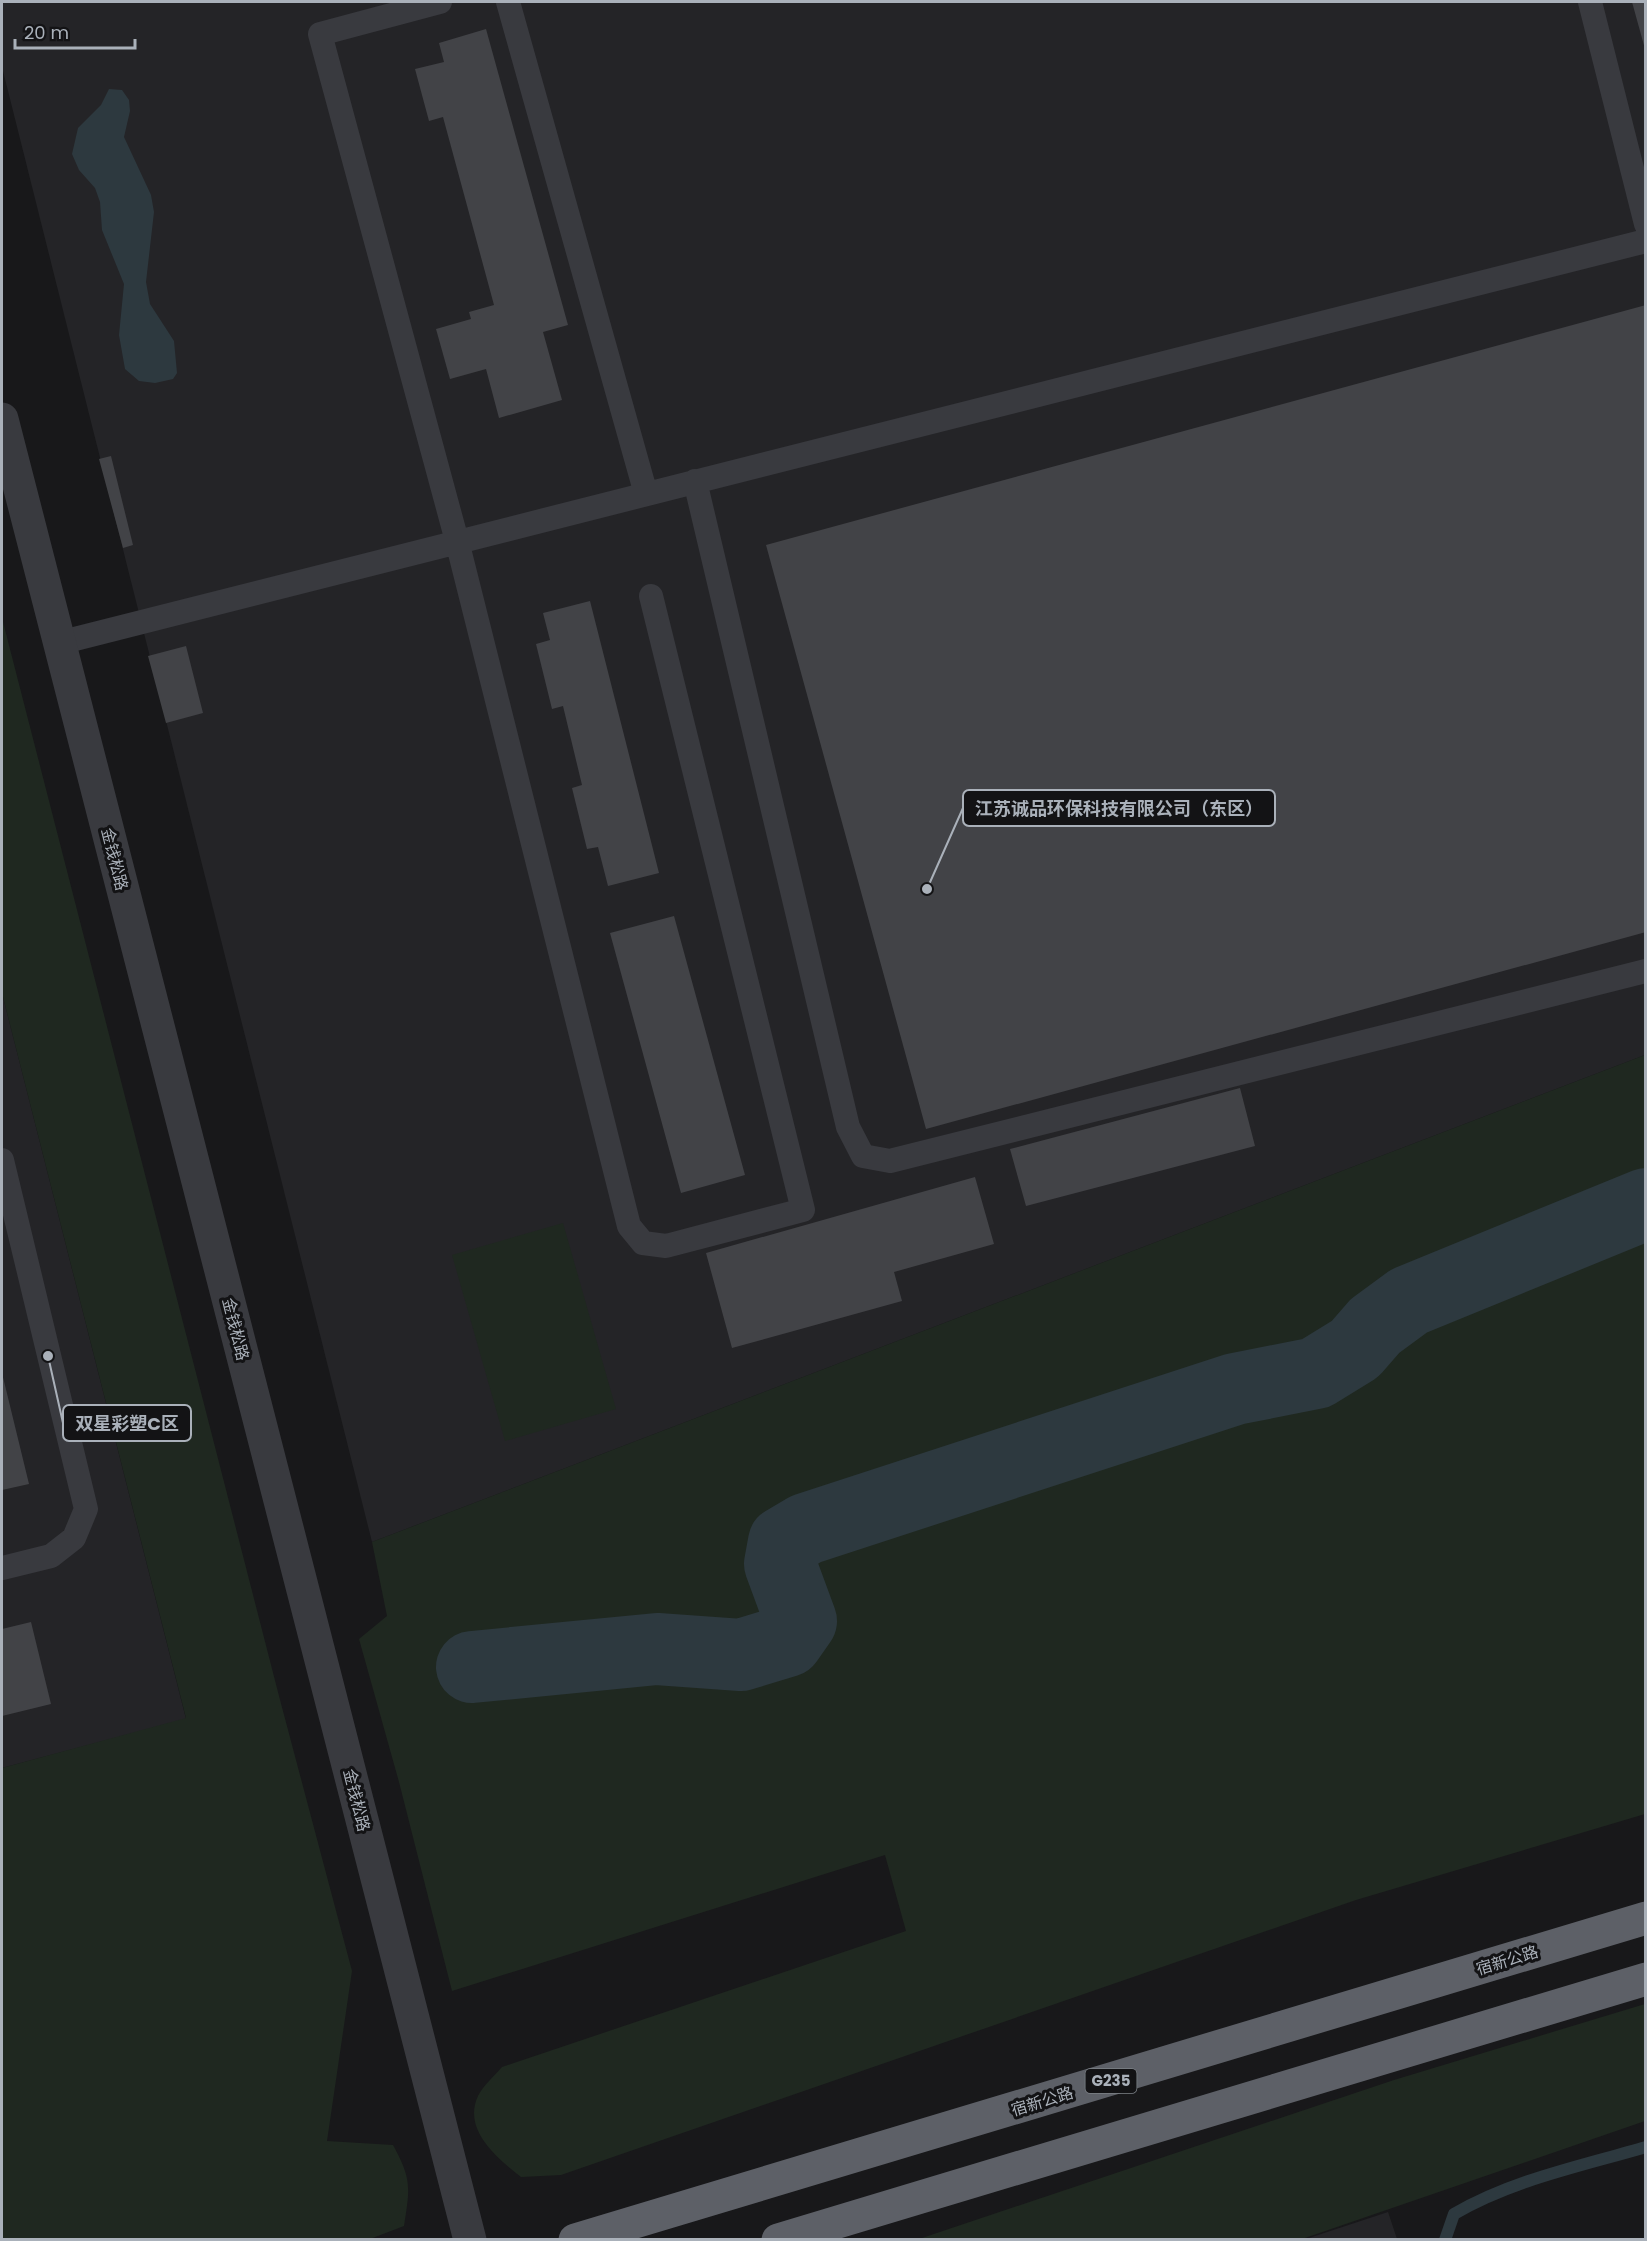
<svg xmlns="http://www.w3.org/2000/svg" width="1647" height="2241" font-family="Poppins,'Noto Sans SC',sans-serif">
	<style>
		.built { fill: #242427 }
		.green { fill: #1f2820 }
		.water { fill: #2d393f }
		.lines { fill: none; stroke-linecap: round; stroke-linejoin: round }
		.stream { stroke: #2d393f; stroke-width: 12 }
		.river { stroke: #2d393f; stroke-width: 72 }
		.building { fill: #424347 }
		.service { stroke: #393a3f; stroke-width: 24 }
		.minor { stroke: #393a3f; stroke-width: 33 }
		.trunk { stroke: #5d6067; stroke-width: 33 }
		.labels { text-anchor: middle; stroke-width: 6; stroke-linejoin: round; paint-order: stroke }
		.shield { fill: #131315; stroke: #7d8288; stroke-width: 1.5 }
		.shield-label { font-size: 15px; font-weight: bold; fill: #aab1ba }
		.street-label { font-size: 16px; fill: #aab1ba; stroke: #131315 }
		.leader { fill: none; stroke: #aab1ba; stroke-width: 2 }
		.callout-dot { fill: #aab1ba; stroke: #131315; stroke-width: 2 }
		.callout { fill: #131315; stroke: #aab1ba; stroke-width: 2 }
		.callout-label { font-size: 18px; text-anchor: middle; font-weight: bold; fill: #aab1ba }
	</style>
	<rect width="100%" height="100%" fill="#18181a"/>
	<path class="built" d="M2,2H1645V1055L372,1542L2,67Z
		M2,993L186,1719L2,1768Z
		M1388,2212L1397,2239L1303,2240Z"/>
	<path class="green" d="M2,618L279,1696L352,1971L327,2141L393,2145C412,2180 410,2187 404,2226L370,2239H2V1768L186,1718L2,993Z
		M1645,1055V1814L1356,1900L561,2175L521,2177C498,2159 462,2130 478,2096C483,2086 494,2076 502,2067L906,1931L885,1855L452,1991L399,1782L359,1639L387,1616L372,1542Z
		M563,1223L616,1409L505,1441L452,1255Z
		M1645,2004V2121L1302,2239H919L1394,2080Z"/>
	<path class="water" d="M109,89L122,90L129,100L130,111L124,137L151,195L154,212L146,282L150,304L174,341L177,373L173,379L155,383L139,381L125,369L119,335L124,284L102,230L100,202L95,188L79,170L72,154L78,128L101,105Z"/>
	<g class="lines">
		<path class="stream" d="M1445,2240L1454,2214C1512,2180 1581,2166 1646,2147"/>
		<path class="river" d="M472,1667L657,1649L741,1655L787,1641L801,1621L780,1564L784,1542L806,1529L1235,1389L1316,1373L1355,1349L1375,1326L1409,1301L1646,1204"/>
	</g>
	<path class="building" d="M1632,2H1646V49H1645Z
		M486,29L568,325L543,332L562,400L499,418L486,369L450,379L436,329L471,319L469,312L494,305L443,117L429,121L415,69L444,62L439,43Z
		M1646,305V932L926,1129L766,545Z
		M111,456L133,545L123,548L99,459Z
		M590,601L659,873L608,886L598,847L587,849L572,788L582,785L563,706L552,709L536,644L550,640L543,613Z
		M186,646L203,713L166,723L148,656Z
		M674,916L745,1175L681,1193L610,933Z
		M1240,1088L1255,1146L1026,1206L1010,1149Z
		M975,1177L994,1244L894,1272L902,1301L732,1348L706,1253Z
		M2,1373L29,1484L2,1490Z
		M31,1622L51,1704L2,1716V1629Z"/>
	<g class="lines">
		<path class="service" d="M440,2L320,34L457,541L629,1226L643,1243L666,1246L803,1210L651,596
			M508,2L646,494
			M1590,2L1646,224
			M695,481L848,1127L863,1156L890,1161L1646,971
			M59,643L1646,241
			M2,1160L86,1509L74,1538L51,1556L2,1568"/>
		<path class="minor" d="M2,419L470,2240"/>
		<path class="trunk" d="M575,2240L1646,1918
			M778,2240L1646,1979"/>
	</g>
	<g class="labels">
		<rect class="shield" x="1085.5" y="2069" width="51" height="24" rx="4.5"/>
		<g class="shield-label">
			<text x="1111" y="2086">G235</text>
		</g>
		<g class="street-label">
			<text transform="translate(115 859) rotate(76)" y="6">金钱松路</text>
			<text transform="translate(236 1329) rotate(76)" y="6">金钱松路</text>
			<text transform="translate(357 1800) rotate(76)" y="6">金钱松路</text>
			<text transform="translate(1507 1960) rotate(-17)" y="6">宿新公路</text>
			<text transform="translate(1042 2101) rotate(-17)" y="6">宿新公路</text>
		</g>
	</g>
	<path class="leader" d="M927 889L963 808M48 1356L63 1423"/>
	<g class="callout-dot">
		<circle cx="927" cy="889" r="6"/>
		<circle cx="48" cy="1356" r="6"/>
	</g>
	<g class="callout">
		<rect x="963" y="790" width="312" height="36" rx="6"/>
		<rect x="63" y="1405" width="128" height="36" rx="6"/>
	</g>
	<g class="callout-label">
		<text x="1119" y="815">江苏诚品环保科技有限公司（东区）</text>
		<text x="127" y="1430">双星彩塑C区</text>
	</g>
	<rect width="1647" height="2241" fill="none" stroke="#aab1ba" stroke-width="6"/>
	<path d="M15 39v9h120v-9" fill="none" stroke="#aab1ba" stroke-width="3"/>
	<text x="24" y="39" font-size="18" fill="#aab1ba" stroke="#131315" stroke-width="4.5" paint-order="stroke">20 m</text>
</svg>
